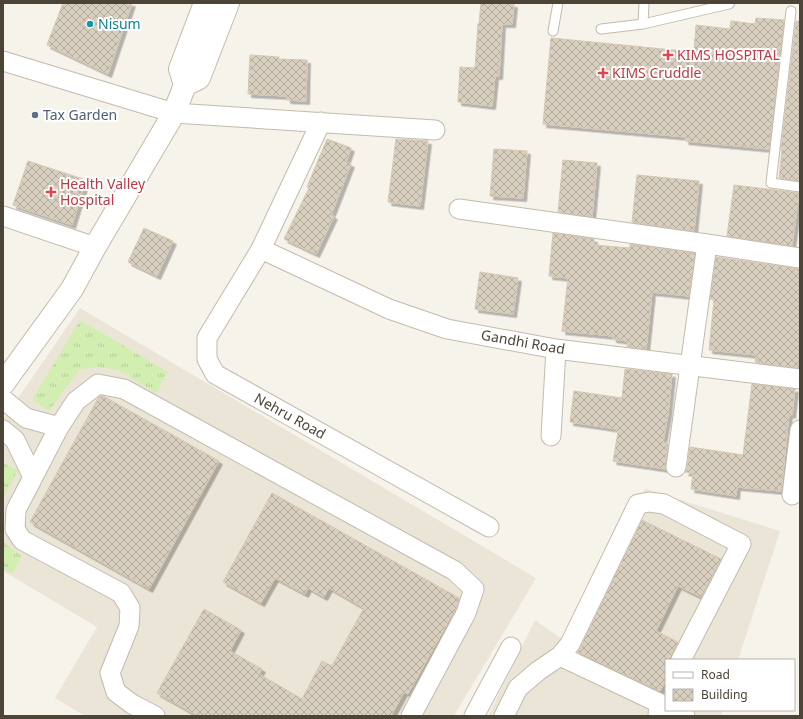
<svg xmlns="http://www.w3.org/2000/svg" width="803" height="719" font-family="'Noto Sans',sans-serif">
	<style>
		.residential { fill: #ebe5d8 }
		.grass { fill: url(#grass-tufts) }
		.building { fill: url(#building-cross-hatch); stroke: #d5c7b1; filter: url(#shadow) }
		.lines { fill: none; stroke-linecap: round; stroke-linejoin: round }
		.service-casing { stroke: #c3bbac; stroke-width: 11 }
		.minor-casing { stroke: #c3bbac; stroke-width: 21 }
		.tertiary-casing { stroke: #c3bbac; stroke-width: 24 }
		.service { stroke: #fff; stroke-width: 9 }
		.minor { stroke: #fff; stroke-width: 19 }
		.tertiary { stroke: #fff; stroke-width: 22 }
		.culture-dot { fill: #0f9aa8; stroke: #fff; stroke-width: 1.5 }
		.health-dot { fill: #e0444e; stroke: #fff; stroke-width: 1.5 }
		.service-dot { fill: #5c6f8a; stroke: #fff; stroke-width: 1.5 }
		.labels { text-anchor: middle; stroke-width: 4; stroke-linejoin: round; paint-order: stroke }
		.culture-label { font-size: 14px; fill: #0d838f; stroke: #fff; text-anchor: start }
		.health-label { font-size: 14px; fill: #be3a42; stroke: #fff; text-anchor: start }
		.service-label { font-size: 14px; fill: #4e5e75; stroke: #fff; text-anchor: start }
		.street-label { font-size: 14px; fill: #4c4437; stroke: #fff }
	</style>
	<defs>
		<pattern id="grass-tufts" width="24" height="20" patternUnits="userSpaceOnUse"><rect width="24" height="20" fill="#d2eeb0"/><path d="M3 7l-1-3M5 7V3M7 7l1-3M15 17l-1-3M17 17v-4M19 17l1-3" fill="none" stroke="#b6cd98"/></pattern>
		<pattern id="building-cross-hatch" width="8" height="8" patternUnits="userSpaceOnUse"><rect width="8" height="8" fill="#d9cfbf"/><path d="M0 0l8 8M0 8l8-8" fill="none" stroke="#b2aa9c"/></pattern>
		<filter id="shadow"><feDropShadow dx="3.5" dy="3.5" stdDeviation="0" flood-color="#0004"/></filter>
	</defs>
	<rect width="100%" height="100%" fill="#f6f3eb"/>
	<path class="residential" d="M80,308L536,578L454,716H85L55,698L97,627L3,571V420Z
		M645,489L780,531L738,660H666V710H723L721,716H488L535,620L576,649Z"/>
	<path class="grass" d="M80,320L168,372L156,393L118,370L96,367L79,370L49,411L32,400Z
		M3,463L18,470L3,498Z
		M3,538L5,544L22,556L12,574L3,568Z"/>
	<path class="building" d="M63,3H132L108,74L47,45Z
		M481,3L514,4L512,24H502L499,76H495L492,106L458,102L460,67L475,68L478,24H479Z
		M756,18L784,20L769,149L685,141L686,137L543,124L551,38L694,52L696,25L730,29L731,21L755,24Z
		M796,21L800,22V181L779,178L782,150H781Z
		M250,55L279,57V59L307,60L306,101L287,100V96L248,94Z
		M327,139L351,148L346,162L351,164L331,215L334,216L316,254L284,239L309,188L307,187Z
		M396,139L428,141L420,206L388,202Z
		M494,149L527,151L523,198L490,196Z
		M563,160L597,163L592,217L558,212Z
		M28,161L86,180L72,225L13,205Z
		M637,175L699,181L694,231L632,222Z
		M734,185L799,193L792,246L727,236Z
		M144,228L173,241L157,276L128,262Z
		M553,233L594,239V245L630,248V244L695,253L689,296L652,292L646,349L627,347L628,341L613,339V336L562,331L568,278L549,276Z
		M716,257L800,269V363H798L797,368L755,362L756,355L709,350L714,300L710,299Z
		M480,272L518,278L513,314L475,309Z
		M625,369L672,374L668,414L663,442L668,444L665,465L666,469L613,461L618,432H616L617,429L570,422L574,391L622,398Z
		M752,384L795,389L792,415L789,414L781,491L737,487L736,496L691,489L693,473L685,472L687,469L690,447L743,455Z
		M101,396H103L219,461L149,589L30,522L99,397Z
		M272,493L459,598L457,606L408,694L404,692L391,716H198L157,693L204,609L241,630L230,651L262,669L259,674L302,699L322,661L332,666L364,608L329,588L324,597L308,588L305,594L275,578L261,603L223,582Z
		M642,520L721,559L701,597L678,586L656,631L678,642L671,655L670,660H666V680L660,691L578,652Z"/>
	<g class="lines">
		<g class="service-casing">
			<path id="service" d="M791,11L771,183L800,187
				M643,24L644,3
				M601,29L643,24L729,4L730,3
				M553,31L558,3"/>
		</g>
		<g class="minor-casing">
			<path id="minor" d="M3,61L174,113L435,130
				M321,122L261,249L207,338V359L215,374L489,527
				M459,209L707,244L800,258
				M3,216L95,247
				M261,249L389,309L447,329L556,349L800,379
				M3,399L26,418L59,427
				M3,430L15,440L33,477
				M551,436L556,349
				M676,467L707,244
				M792,495L800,430
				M560,656L659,703L658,716
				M674,710L685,716
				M155,716L132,704L116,692L110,673L129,626L130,608L121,593L22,540L15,529L16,510L59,427L76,401L98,384L124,389L455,571L474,589L466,613L411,716
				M474,716L511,647
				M504,716L518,688L538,671L560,656L570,644L638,504L649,502L664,504L741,544L681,660"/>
		</g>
		<g class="tertiary-casing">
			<path id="tertiary" d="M185,85L199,78L228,3
				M3,384L72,289L95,247L174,113L185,85L180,69L205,3"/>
		</g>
		<use href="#service" class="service"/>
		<use href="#minor" class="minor"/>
		<use href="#tertiary" class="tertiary"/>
	</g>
	<circle class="culture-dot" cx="90" cy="24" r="4"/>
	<g class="health-dot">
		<path d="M666 49h4v4h4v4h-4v4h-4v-4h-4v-4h4z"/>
		<path d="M601 67h4v4h4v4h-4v4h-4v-4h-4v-4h4z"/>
		<path d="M49 186h4v4h4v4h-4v4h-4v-4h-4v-4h4z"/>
	</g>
	<circle class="service-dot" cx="35" cy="115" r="4"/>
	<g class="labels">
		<g class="culture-label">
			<text x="98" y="29">Nisum</text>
		</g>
		<g class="health-label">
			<text x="677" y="60">KIMS HOSPITAL</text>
			<text x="612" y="78">KIMS Cruddle</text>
			<text x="60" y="189">Health Valley<tspan x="60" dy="16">Hospital</tspan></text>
		</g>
		<g class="service-label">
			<text x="43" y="120">Tax Garden</text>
		</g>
		<g class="street-label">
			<text transform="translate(523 342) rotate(10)" y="5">Gandhi Road</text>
			<text transform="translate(290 416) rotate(29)" y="5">Nehru Road</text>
		</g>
	</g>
	<rect width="803" height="719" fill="none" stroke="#4c4437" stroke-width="8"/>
	<rect x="665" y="659" width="130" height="52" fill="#ffffff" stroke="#b7b4af"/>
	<rect x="673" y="672" width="20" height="6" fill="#ffffff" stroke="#b7b4af"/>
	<text x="701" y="679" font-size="12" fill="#4c4437">Road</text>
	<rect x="673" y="689" width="20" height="12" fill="url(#building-cross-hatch)" stroke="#b7b4af"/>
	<text x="701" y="699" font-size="12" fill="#4c4437">Building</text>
</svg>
